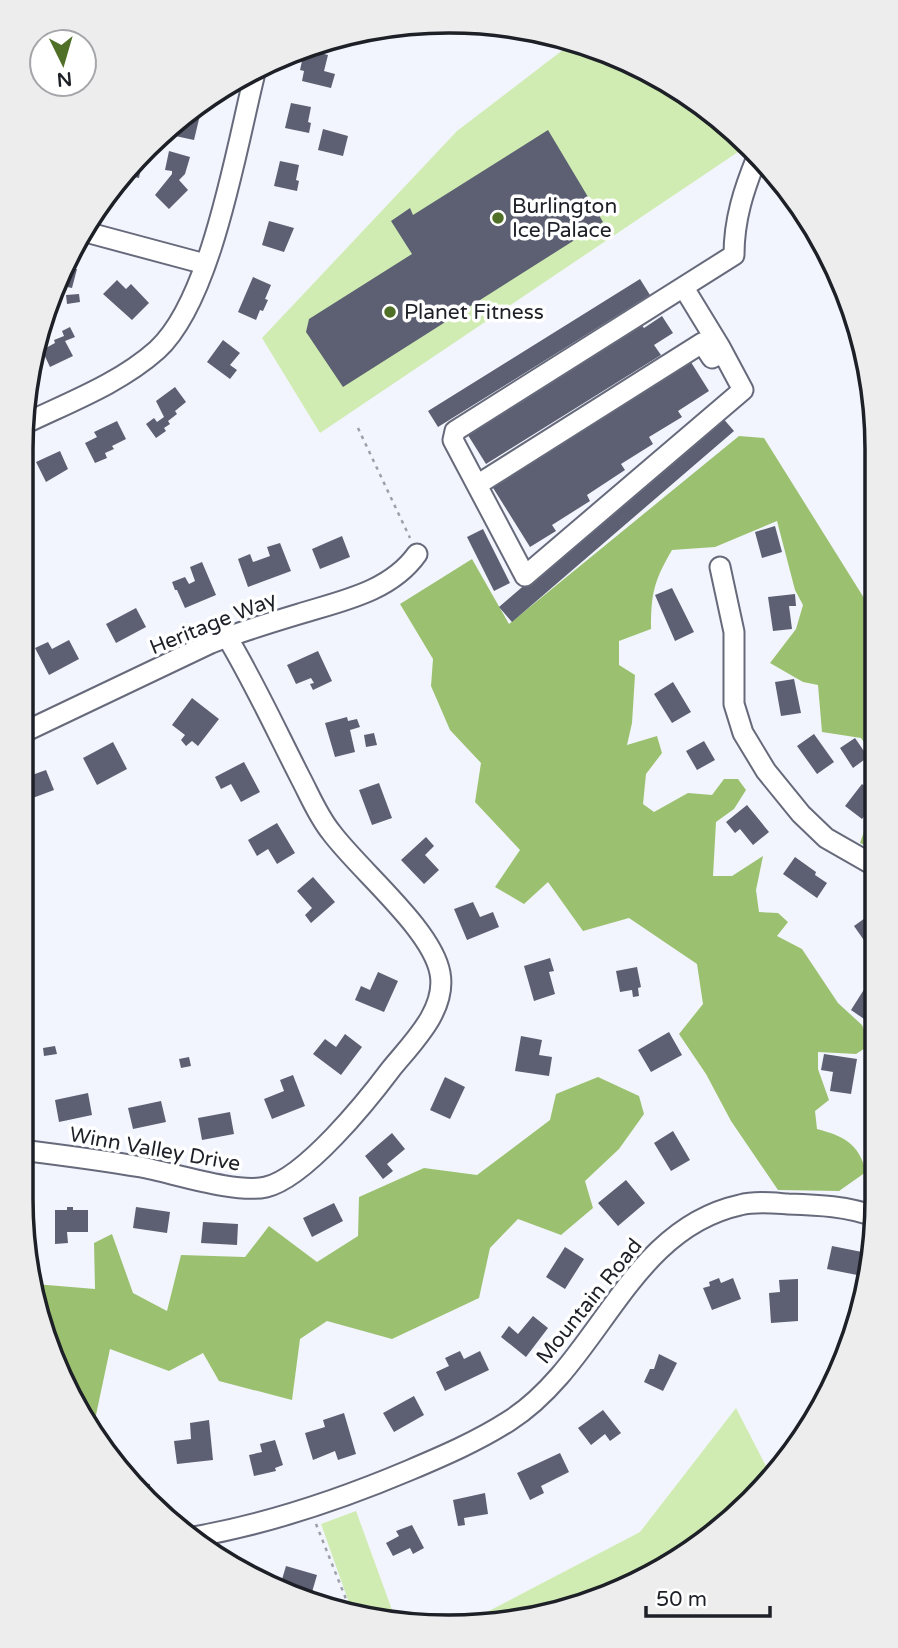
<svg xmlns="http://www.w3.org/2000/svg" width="898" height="1648" font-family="'Varela Round',sans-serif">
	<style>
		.green { fill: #d0ecb3 }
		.forest { fill: #9bc170 }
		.building { fill: #5c6072 }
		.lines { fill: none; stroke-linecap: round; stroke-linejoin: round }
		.minor-casing { stroke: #666a7b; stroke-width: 23 }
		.path { stroke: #9da0a8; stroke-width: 2.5; stroke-dasharray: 3.5 5; stroke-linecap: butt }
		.minor { stroke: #fff; stroke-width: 19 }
		.poi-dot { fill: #517027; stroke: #fff; stroke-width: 2.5 }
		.labels { text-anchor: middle; stroke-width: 7; stroke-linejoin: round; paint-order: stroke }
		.poi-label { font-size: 21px; fill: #1e2027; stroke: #fff; text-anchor: start }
		.street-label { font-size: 21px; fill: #1e2027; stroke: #fff }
		.rim { fill: none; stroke: #1e2027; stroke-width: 3.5 }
	</style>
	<rect width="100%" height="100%" fill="#f2f5fd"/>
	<path class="green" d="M568,46L663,78L731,127L747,146L320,433L262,338L457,131Z
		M736,1408L770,1474L731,1521L613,1594L477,1626L462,1625L640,1532Z
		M356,1511L395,1618L353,1614L321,1524Z"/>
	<path class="forest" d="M739,436L764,438L874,614L875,789L867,781L873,755L861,738L822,732L818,685L803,682L770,663L796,629L803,605L795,590L777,521L715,547L672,550C654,581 651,593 651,629L619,641V665L635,675L632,723L627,745L657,736L662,753L646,774L643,804L654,812L688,793L712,795L724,779H738L746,790L734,809L716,822L713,876H732L763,856L756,890L759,912L778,913L788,922L777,936L802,949L838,1003L862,1025L870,1045L856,1054L818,1052V1069L829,1100L815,1111L817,1129C843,1136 859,1143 866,1172L839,1191L778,1190L731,1121L706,1074L679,1034L703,1004L697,964L629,918L583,931L548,882L524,904L495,887L520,850L475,802L481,763L450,730L431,686L433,659L400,604L472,559L509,624Z
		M875,800V850L860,843Z
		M598,1077L639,1096L644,1114L619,1149L585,1181L593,1208L561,1235L518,1219L490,1248L479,1298L392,1339L327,1321L300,1339L292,1400L219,1381L203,1353L169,1371L110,1349L93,1429L44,1337L35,1284L95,1289L94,1243L112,1234L133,1293L167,1311L181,1255L245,1257L269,1226L317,1262L358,1236L359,1197L424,1168L477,1175L550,1120L556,1094Z"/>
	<path class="building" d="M316,46L325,49L324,54L328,55L324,71L335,74L331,88L302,81L304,71L300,70L302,61L299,60L301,56Z
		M291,103L311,107L308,122L311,123L309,133L285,128Z
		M186,112L200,115L194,140L166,134Z
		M323,129L348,136L343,156L318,150Z
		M548,130L603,222L343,387L306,332L309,319L412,254L391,221L410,208L413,215Z
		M169,151L190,157L185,174L179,180L188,190L169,209L155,195L172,174V171L165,170Z
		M280,161L299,165L296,180L299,181L297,191L274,186Z
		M142,162L139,178L130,176L134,171Z
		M269,221L294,228L284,252L262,245Z
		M65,266L77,269L72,288L58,285Z
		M253,277L271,285L265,299L268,300L263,311L260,310L256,320L238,312Z
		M640,279L650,295L438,427L428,411Z
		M117,280L126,289L131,284L149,303L132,320L103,294Z
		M79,294L80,302L67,304L66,295Z
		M662,316L673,333L654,345L661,355L486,464L466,432L640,323L644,328Z
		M70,327L75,337L65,341L73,356L50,367L42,350L55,343L54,340L64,336L62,331Z
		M223,340L240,353L230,365L237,370L230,379L207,362Z
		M689,359L709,391L678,411L682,417L649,437L653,444L621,464L625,470L587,495L590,501L552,525L556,531L530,547L490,483Z
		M175,387L186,402L175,411L177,414L168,421L170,424L164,428L166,431L156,438L146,424L154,418L157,422L164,417L156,401Z
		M721,416L734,431L512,622L499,607Z
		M117,421L126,439L112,446L114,449L105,453L107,458L95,463L85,443L97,437L94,432Z
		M60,451L68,469L46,482L36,462Z
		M775,526L782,552L762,558L755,532Z
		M483,529L510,583L494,591L467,537Z
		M342,536L350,557L320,569L312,549Z
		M280,543L291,571L248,587L238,559L250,554L253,562L270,556L267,547Z
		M202,562L216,595L185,608L177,590H175L172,582L185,577L189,584L195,581L190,567Z
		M672,588L694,632L675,641L655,595Z
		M795,594L796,606H789L792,629L773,631L768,597Z
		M136,608L146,627L116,643L106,624Z
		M69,640L79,659L49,675L35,648L48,642L52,649Z
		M318,651L332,681L313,690L310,684L314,683L311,678L296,684L287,665Z
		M794,679L801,713L781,716L775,682Z
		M673,682L691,712L672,723L654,694Z
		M192,698L219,719L198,746L192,741L186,746L181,740L185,735L172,725Z
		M347,717L348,721L357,719L360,727L350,730L355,752L335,757L325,723Z
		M374,733L377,745L366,747L364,735Z
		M814,734L834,762L817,774L797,746Z
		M855,738L868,757L853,768L840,748Z
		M704,741L715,760L697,770L686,751Z
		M113,742L127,769L97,785L83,758Z
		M244,762L260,792L241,802L231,784L221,789L215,777Z
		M46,770L54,790L22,802L21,779Z
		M379,783L392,818L372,825L359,790Z
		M862,784L870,790L865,797L874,804L862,819L845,806Z
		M747,805L769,832L753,845L740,829L735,833L726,822Z
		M277,823L295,853L277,864L268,849L257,856L248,840Z
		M426,837L434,846L425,855L439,870L424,884L401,860Z
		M795,857L816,872L815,875L827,883L817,898L783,874Z
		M313,877L335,902L311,923L305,915L312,908L297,891Z
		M473,902L480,917L493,912L499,927L467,940L454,909Z
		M872,913L875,918V956L854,926Z
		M550,958L554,971L549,972L555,994L534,1001L524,966Z
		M637,967L641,987L638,988L639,996L633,997L632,990L620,992L616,971Z
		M378,972L398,981L384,1012L355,1000L361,986L370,990Z
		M870,980L875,984V1008L867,1021L851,1010Z
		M669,1032L682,1055L651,1072L638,1050Z
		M345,1034L362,1047L341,1075L313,1054L325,1039L336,1047Z
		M521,1036L542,1040L539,1055L552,1057L549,1076L515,1071Z
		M55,1046L57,1054L44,1056L43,1048Z
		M824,1054L857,1059L851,1094L830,1091L833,1072L821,1070Z
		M189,1057L191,1066L181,1068L179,1059Z
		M293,1075L305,1106L272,1119L264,1099L284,1091L280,1080Z
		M445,1077L465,1087L450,1119L430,1110Z
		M88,1093L92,1115L59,1122L55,1100Z
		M161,1101L166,1122L133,1129L128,1108Z
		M230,1112L234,1134L202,1140L198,1118Z
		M673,1131L690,1160L671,1171L654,1143Z
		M392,1133L405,1149L387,1164L393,1171L383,1179L365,1156Z
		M626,1180L645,1203L618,1226L598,1203Z
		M21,1197L26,1198L24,1213H23Z
		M334,1203L343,1221L312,1237L303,1218Z
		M67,1207H73V1210H88V1232H67L68,1243L55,1244V1210H67Z
		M136,1207L170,1212L167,1233L133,1228Z
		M203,1222L238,1224L237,1245L201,1243Z
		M832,1246L862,1252L857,1275L827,1269Z
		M565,1247L584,1259L565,1289L546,1277Z
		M719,1278L721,1283L733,1278L741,1299L712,1310L703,1288L710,1286L709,1282Z
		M798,1279V1321L771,1323L769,1293L780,1292L779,1280Z
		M533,1316L548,1328L526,1357L501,1337L509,1326L518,1334Z
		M460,1351L464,1359L480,1351L489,1370L445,1391L436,1372L449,1366L445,1358Z
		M659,1354L677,1363L663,1391L644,1382L650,1369H654Z
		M414,1396L424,1415L394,1432L383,1413Z
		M603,1410L621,1433L610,1441L605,1434L591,1445L578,1428Z
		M344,1413L356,1454L338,1460L335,1451L313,1460L305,1433L325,1427L323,1420Z
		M209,1420L213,1460L177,1464L174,1441L191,1439L190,1423Z
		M275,1440L283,1465L275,1468L276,1471L254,1476L249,1455L262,1452L260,1444Z
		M560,1453L569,1472L541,1486L544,1493L530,1500L517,1473Z
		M133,1482L150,1484L149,1496Z
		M485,1493L488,1514L464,1518L465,1525L458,1526L453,1500Z
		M412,1525L424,1548L413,1554L410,1548L393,1556L386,1543L399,1536L396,1531Z
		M286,1566L317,1575L310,1599L280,1586Z"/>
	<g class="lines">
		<g class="minor-casing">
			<path id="minor" d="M82,231L205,264
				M684,288L720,347L743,390L525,576L453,440L455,431L734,255C734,219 744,189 757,157
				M22,425C67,403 119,384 157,350C211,301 236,150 254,77
				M477,485L702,343L712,358L716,356
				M720,567L734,632V704L743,733L766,771L801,814L826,838L875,866
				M22,733L211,643C240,632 269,623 299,614C341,601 390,592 417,554
				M21,1150C61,1155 101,1160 141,1167C173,1173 237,1194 266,1187C305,1178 367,1101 391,1069C412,1043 447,1010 440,973C432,929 359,870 331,832C318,816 310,796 300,777C276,730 254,682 227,637
				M193,1537C268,1524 339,1500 410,1470C443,1456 478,1441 509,1421C600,1363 627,1230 740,1205C755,1201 773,1203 788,1204C818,1205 848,1206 876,1217"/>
		</g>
		<path class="path" d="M358,428L410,538
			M316,1524L352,1614"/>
		<use href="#minor" class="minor"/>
	</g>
	<g class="poi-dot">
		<circle cx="498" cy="218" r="7"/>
		<circle cx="390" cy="312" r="7"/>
	</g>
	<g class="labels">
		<g class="poi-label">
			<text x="512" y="213">Burlington<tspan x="512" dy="24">Ice Palace</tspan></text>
			<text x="404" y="319">Planet Fitness</text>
		</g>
		<g class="street-label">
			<text transform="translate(213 623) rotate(-22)" y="7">Heritage Way</text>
			<text transform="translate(155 1149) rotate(10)" y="7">Winn Valley Drive</text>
			<text transform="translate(589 1301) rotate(-51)" y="7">Mountain Road</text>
		</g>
	</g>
	<path d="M0 0H898V1648H0ZM449 33H449A416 416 0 0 1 865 449V1199A416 416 0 0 1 449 1615H449A416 416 0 0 1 33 1199V449A416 416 0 0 1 449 33Z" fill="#ededee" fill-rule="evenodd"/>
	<path class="rim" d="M449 33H449A416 416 0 0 1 865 449V1199A416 416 0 0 1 449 1615H449A416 416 0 0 1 33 1199V449A416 416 0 0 1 449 33Z"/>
	<g transform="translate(63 63) rotate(175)"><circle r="33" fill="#ffffff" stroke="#a5a6a9" stroke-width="2"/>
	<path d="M0-5L12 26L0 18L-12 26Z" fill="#517027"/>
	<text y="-10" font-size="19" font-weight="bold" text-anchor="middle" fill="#1e2027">N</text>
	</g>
	<path d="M646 1606v10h124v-10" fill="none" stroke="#1e2027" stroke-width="3.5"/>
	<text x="656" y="1606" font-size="21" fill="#1e2027" stroke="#ffffff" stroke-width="5" paint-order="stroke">50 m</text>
</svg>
